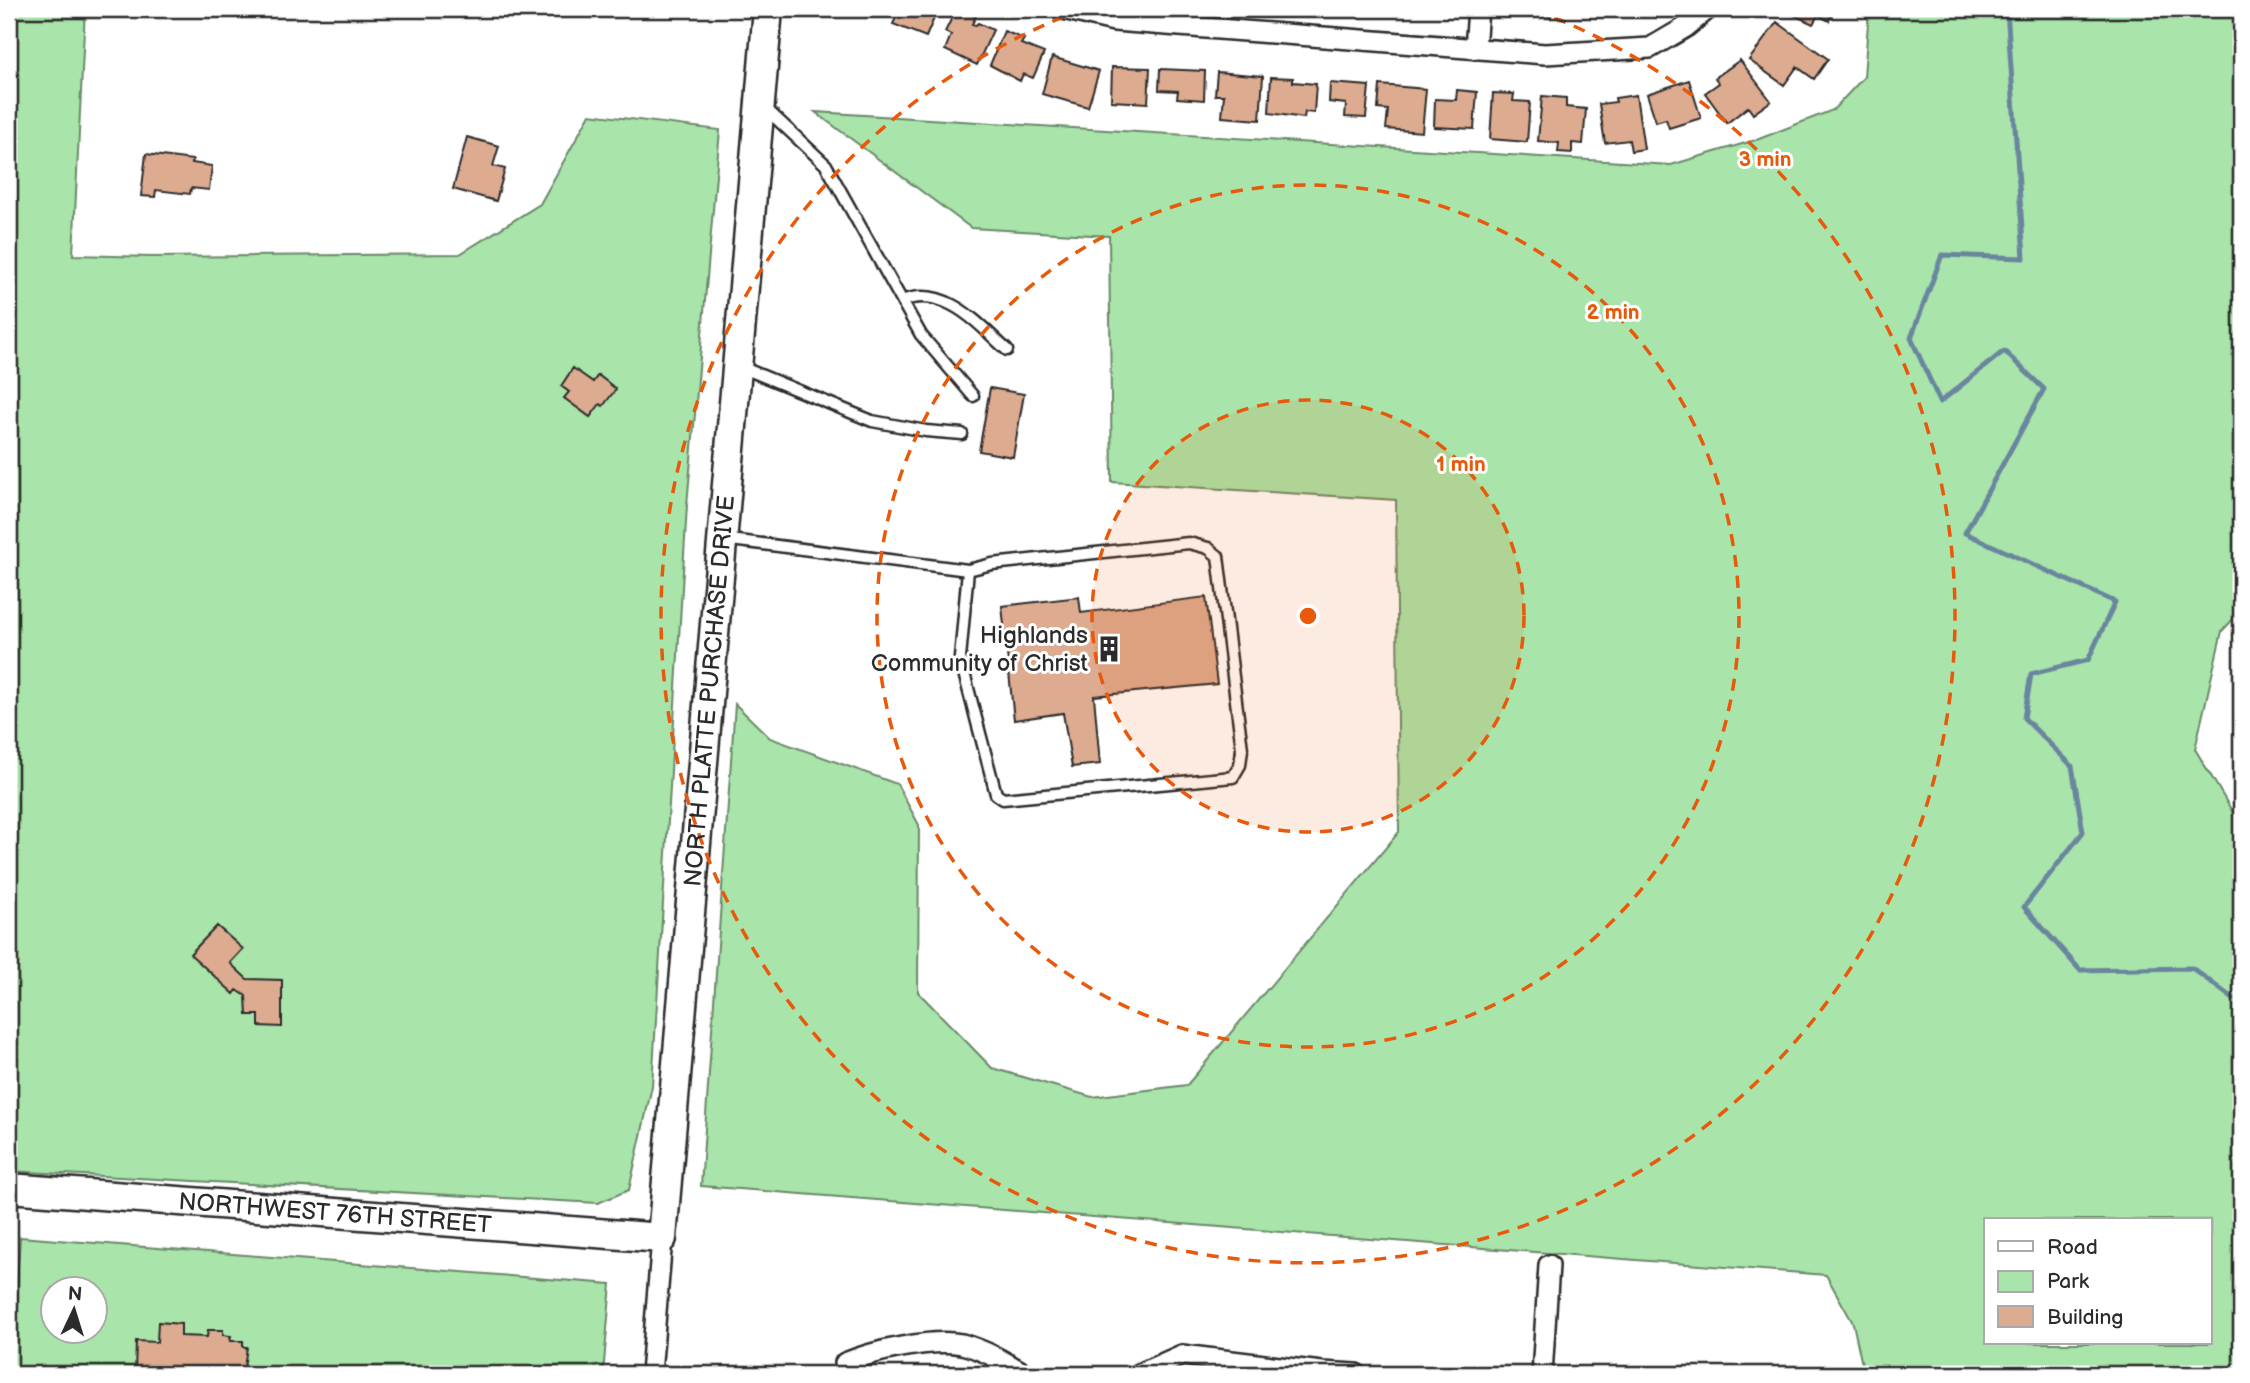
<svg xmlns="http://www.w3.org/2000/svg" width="2250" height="1383" font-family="'Balsamiq Sans',sans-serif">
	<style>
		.green { fill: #a9e4aa; stroke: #6a886a; stroke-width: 2; fill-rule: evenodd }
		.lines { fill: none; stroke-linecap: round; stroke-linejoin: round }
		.stream { stroke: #69869f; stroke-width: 5 }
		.building { fill: #ddab90; stroke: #2b2b2b; stroke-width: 2 }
		.lane-casing { stroke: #2b2b2b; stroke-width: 15 }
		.street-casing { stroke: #2b2b2b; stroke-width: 24 }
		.secondary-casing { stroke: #2b2b2b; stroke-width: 33 }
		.lane { stroke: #fff; stroke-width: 10 }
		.street { stroke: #fff; stroke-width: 19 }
		.secondary { stroke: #fff; stroke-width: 28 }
		.ring { fill: none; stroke: #e8590c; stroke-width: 3.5; stroke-dasharray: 12 9 }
		.labels { text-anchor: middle; stroke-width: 6; stroke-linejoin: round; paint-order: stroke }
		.poi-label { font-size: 24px; fill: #2b2b2b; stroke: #fff; text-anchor: end }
		.street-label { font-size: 24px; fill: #2b2b2b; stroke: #fff }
		.centre { fill: #e8590c; stroke: #fff; stroke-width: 3.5 }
		.ring-label { font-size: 21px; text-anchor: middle; font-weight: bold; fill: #e8590c; stroke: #fff; stroke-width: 6; stroke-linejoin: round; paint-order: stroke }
	</style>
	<rect width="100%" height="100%" fill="#fff"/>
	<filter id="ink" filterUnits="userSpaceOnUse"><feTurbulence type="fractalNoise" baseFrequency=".0143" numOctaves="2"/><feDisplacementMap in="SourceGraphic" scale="14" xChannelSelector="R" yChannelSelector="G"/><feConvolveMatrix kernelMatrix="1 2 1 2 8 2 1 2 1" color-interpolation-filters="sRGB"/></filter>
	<g filter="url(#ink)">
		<path class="green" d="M9,9H85L73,255L152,257L460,254L540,204L590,114L720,130L687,505L652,1086L629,1190L598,1203L9,1171Z
			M1869,9H2241V611L2222,631L2195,749L2241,826V1374H1864L1853,1323L1826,1275L701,1186L735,704L770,738L897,784L919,825L918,992L992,1068L1092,1097L1187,1085L1399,832L1396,500L1112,482L1109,236L971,228L815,112L1671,165L1759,139L1833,110L1864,77ZM1986,1220H2210V1343H1986Z
			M20,1237L611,1284L603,1374H11ZM52,1288H94V1330H52Z"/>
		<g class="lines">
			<path class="stream" d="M2007,9L2024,258L1942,255L1911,338L1940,402L2004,351L2044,389L1965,533L2115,602L2088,660L2031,674L2024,718L2072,766L2083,832L2024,907L2080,970L2192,968L2232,998L2241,1001"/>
		</g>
		<path class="building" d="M900,9H938L926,37L893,24Z
			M956,9L976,16L972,24L976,25L978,23L993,30L977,65L945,50L951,35L945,32Z
			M1524,9H1552L1551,17L1524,15Z
			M1781,9H1835L1829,21L1818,15L1813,24Z
			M1777,22L1828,59L1814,79L1797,67L1784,85L1749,60Z
			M1004,31L1024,39L1021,44L1044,53L1033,78L1023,74L1020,81L990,65Z
			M1052,57L1099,71L1088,107L1042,94Z
			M1740,60L1771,101L1753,114L1748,107L1727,123L1705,93L1719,83L1715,78Z
			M1112,67L1150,68L1148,103L1111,101Z
			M1160,69L1205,71L1204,100L1177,98L1178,91L1159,90Z
			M1217,72L1263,76L1260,120L1222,117L1224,95H1215Z
			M1271,77L1293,78V82L1316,84L1314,113L1305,112L1304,118L1269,113Z
			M1689,80L1701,118L1669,128L1666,119L1656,122L1647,94Z
			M1330,83L1369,86L1366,118L1345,117L1346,104L1329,102Z
			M1380,85L1426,89L1422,132L1386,129L1388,110L1378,109Z
			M1457,90L1477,92L1474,129L1434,127L1435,99L1456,100Z
			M1493,93L1514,94L1513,101L1530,102L1527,142L1490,139Z
			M1636,95L1644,149L1631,151L1629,140L1605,143L1599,104L1616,102L1615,98Z
			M1542,96L1566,98V107L1586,109L1583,144L1572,143V153L1558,152L1559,143L1538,141Z
			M467,137L499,146L493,166L505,169L496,201L453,189Z
			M146,154L193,160L192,163L212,166L209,190L191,188L190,194L156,190L155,197L141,196Z
			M573,368L593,382L598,375L616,389L603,406L600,404L590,417L564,398L569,392L561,386Z
			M990,388L1024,394L1013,457L979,451Z
			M1079,597L1081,613L1206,597L1217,684L1094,696L1100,764L1072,767L1063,713L1014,720L1002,606Z
			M217,926L243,949L230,963L247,979L282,980V1027L259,1026V1015H247L246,996L237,990L234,994L190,954Z
			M158,1322L181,1324V1336L207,1337L208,1330H223V1335L231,1336L230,1341H243V1347H247L243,1374L203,1372L172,1374L173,1368L157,1367L156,1374L135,1373L136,1341L157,1342Z"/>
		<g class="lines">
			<g class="lane-casing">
				<path id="lane" d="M764,107L826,165L921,335L973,396
					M902,301C945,284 978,324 1007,350
					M741,367L872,421L926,431L962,434
					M723,539L968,570L960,658L996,794L1003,799L1233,777L1240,765L1242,749L1218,556L1208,548L1189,543L992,564L968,570"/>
			</g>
			<g class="street-casing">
				<path id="street" d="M1063,9L1114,21L1545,54L1650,48L1686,27L1708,9
					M1475,49L1478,9
					M845,1363C873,1351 932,1338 962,1344C985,1350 1005,1362 1025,1374
					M651,1374L662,1238
					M1139,1374L1182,1355L1322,1372L1356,1374
					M1542,1374L1549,1265"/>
			</g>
			<g class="secondary-casing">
				<g id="secondary">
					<path id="s1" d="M9,1188L662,1238L768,9"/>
				</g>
			</g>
			<use href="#lane" class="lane"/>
			<use href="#street" class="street"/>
			<use href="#secondary" class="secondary"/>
		</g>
	</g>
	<circle cx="1308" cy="616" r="216" fill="#e8590c" fill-opacity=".12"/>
	<g class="ring">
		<circle cx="1308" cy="616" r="216"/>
		<circle cx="1308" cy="616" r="431"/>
		<path d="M1535 10A647 647 0 1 1 1081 10"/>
	</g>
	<defs>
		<g id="building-bare" transform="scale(2.1)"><path d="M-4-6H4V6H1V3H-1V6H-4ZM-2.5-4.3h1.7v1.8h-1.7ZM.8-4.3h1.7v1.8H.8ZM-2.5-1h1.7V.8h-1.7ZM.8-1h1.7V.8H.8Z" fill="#2b2b2b" stroke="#fff" stroke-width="2.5" paint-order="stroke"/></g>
	</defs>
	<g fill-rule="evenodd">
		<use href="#building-bare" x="1109" y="649"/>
	</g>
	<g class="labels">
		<g class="poi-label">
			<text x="1088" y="643">Highlands<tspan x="1088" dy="28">Community of Christ</tspan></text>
		</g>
		<g class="street-label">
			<text dy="8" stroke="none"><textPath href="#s1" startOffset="1204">NORTH PLATTE PURCHASE DRIVE</textPath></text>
			<text dy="8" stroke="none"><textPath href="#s1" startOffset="327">NORTHWEST 76TH STREET</textPath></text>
		</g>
	</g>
	<circle cx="1308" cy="616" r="10" class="centre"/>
	<g class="ring-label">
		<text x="1765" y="166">3 min</text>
		<text x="1613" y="319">2 min</text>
		<text x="1461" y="471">1 min</text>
	</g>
	<rect width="2250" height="1383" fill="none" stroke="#fff" stroke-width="35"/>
	<rect x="18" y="18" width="2215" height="1348" fill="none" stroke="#2b2b2b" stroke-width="2.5" filter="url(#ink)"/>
	<rect x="1984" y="1218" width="228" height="126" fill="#ffffff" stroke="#aaaaaa" stroke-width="2"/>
	<rect x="1998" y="1241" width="35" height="10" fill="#ffffff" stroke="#aaaaaa" stroke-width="2"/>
	<text x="2047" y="1254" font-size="21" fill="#2b2b2b">Road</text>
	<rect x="1998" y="1271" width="35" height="21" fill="#a9e4aa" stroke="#aaaaaa" stroke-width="2"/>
	<text x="2047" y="1288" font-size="21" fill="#2b2b2b">Park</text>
	<rect x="1998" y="1306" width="35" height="21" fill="#ddab90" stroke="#aaaaaa" stroke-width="2"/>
	<text x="2047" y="1324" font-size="21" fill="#2b2b2b">Building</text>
	<g transform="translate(74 1310) rotate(4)"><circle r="33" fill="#ffffff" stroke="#aaaaaa" stroke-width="2"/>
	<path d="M0-5L12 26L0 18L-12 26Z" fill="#2b2b2b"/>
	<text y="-10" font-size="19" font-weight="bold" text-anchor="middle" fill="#2b2b2b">N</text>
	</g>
</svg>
